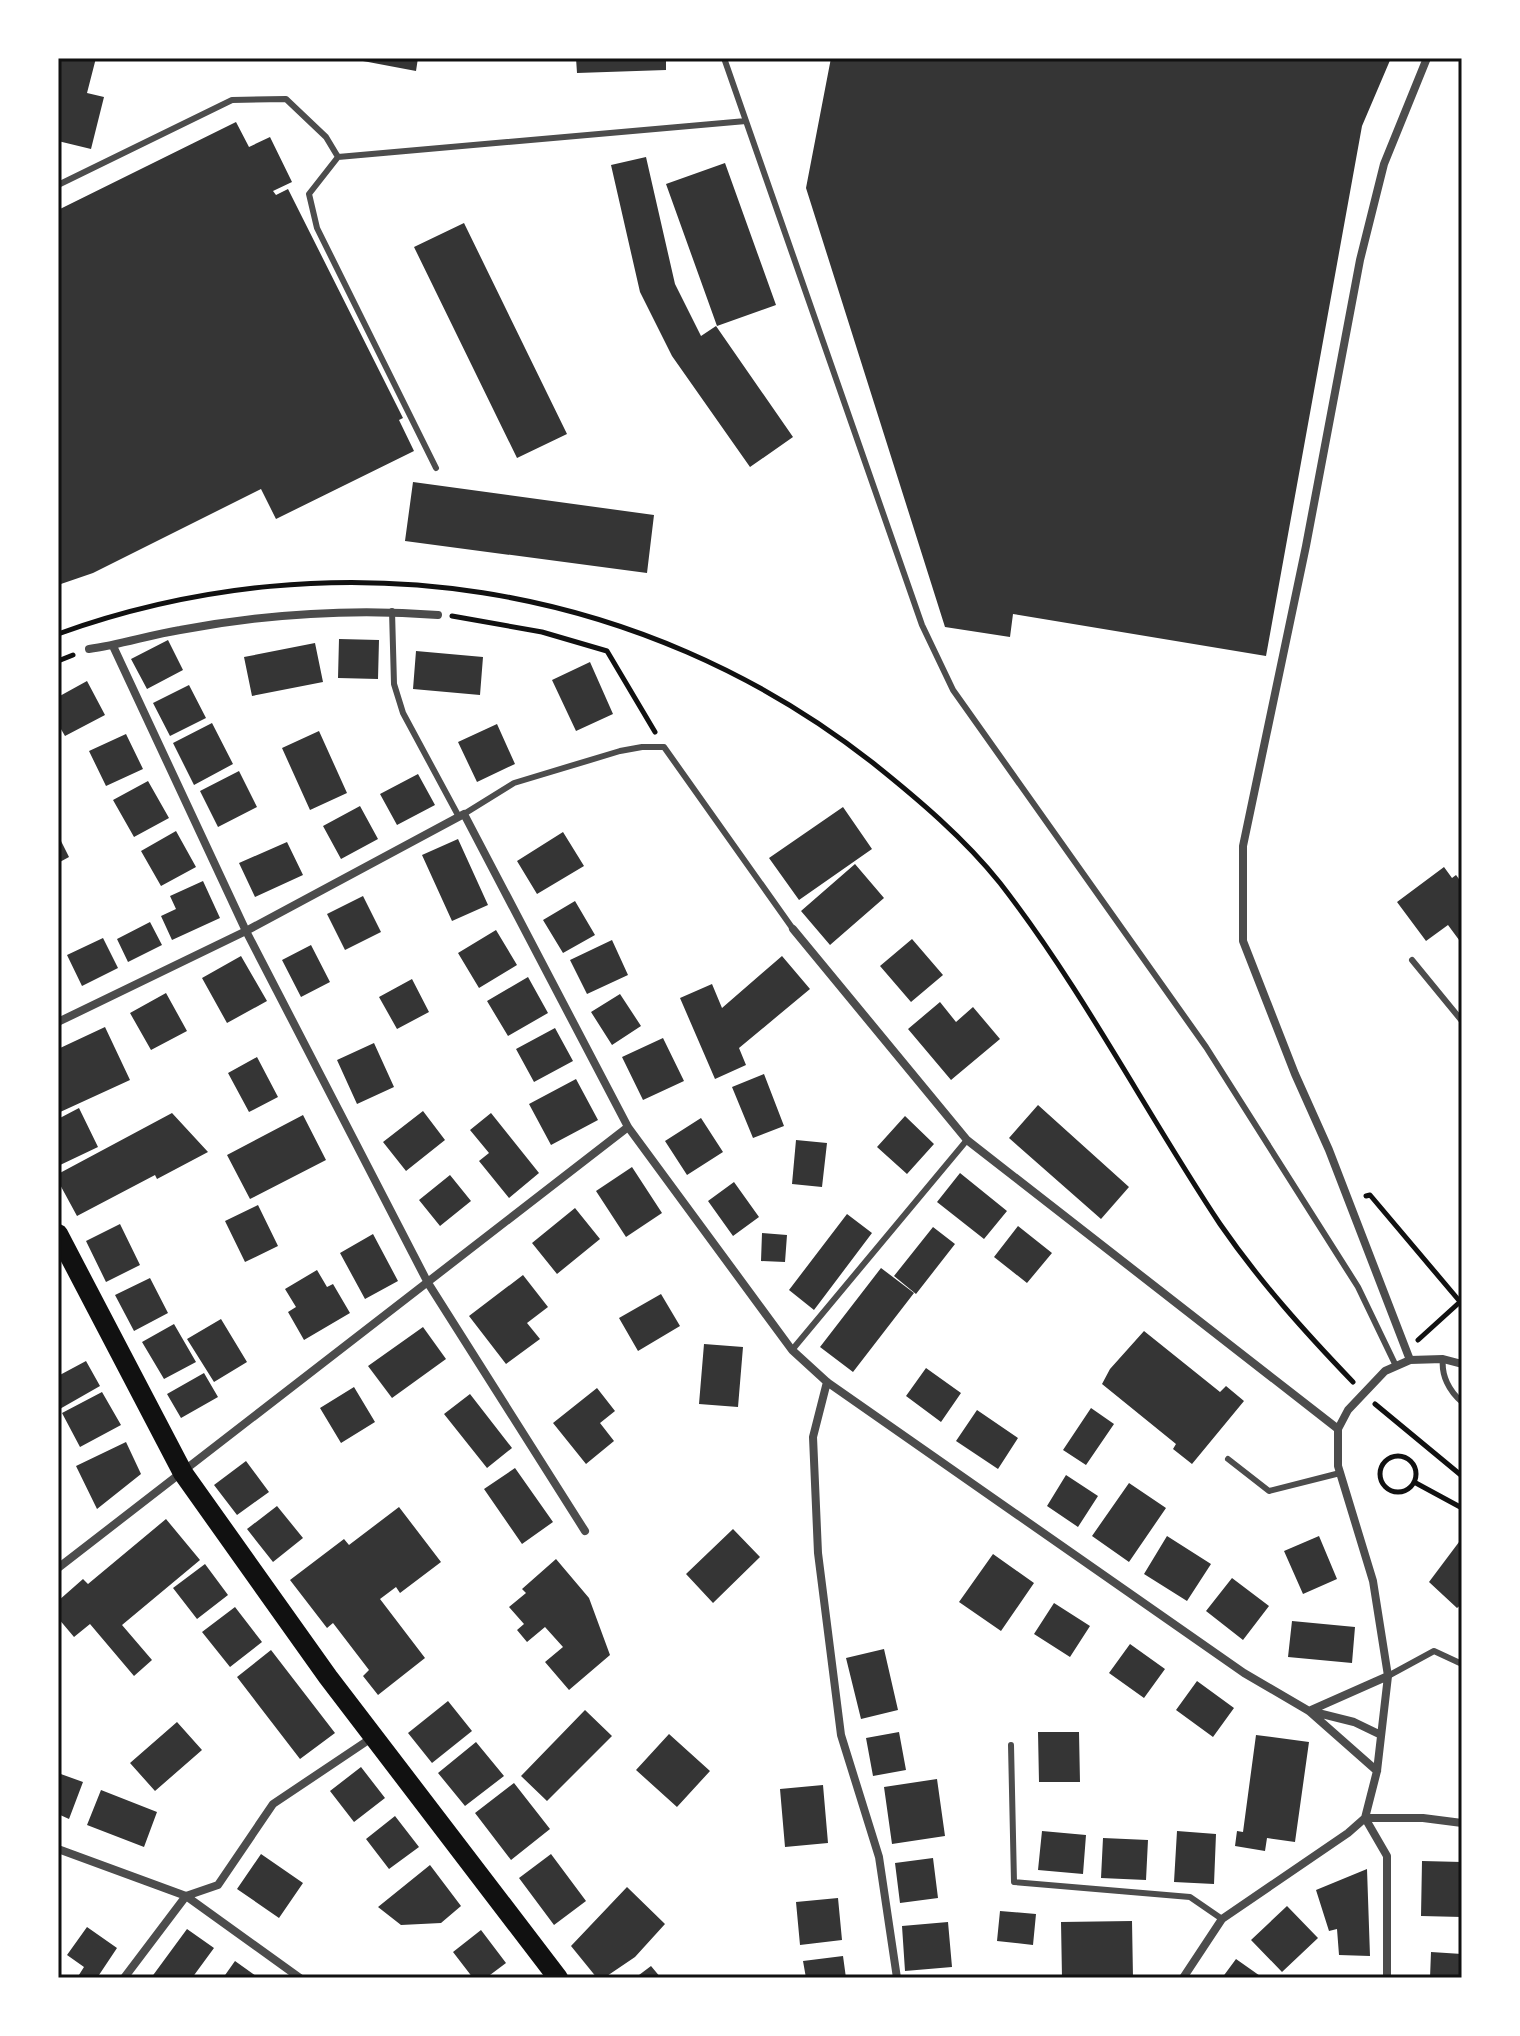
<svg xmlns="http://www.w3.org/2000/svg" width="1520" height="2036" font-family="'Work Sans',sans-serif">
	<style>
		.building { fill: #353535 }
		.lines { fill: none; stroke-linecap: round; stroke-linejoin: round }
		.path { stroke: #111; stroke-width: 5 }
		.service { stroke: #4c4c4c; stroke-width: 6 }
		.minor { stroke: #4c4c4c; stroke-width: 8 }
		.primary { stroke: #111; stroke-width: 20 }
		.neatline { fill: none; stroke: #111; stroke-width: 3 }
	</style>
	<rect width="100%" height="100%" fill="#fff"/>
	<path class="building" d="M58,58H96L87,93L104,97L91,149L58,141Z
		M347,58H418L416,71Z
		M576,58H666V70L577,73Z
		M831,58H1391L1362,126L1266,656L1013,614L1010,637L945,627L806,188Z
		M236,122L249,147L270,137L292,182L273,191L276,195L288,189L403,418L399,420L414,451L276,519L261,489L93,573L58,585V210Z
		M646,157L675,284L701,336L716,326L793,437L750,467L672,356L640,292L611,165Z
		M725,163L776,305L717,326L666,184Z
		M464,223L567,434L517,458L414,247Z
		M413,482L654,515L647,573L405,541Z
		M339,639L379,640L378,679L338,678Z
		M168,640L183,670L147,689L131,659Z
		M315,643L323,682L252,696L244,657Z
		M416,651L483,657L480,695L413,689Z
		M590,662L613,714L576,731L552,680Z
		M87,681L105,715L65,736L58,724V697Z
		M189,685L206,718L170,736L153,703Z
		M212,723L233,764L194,785L173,743Z
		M497,724L515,764L477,782L458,742Z
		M319,731L347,793L310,810L282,748Z
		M126,734L143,769L106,786L89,751Z
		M239,771L257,807L218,827L200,791Z
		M418,774L435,805L397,825L380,794Z
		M148,781L169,818L134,837L113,800Z
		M360,806L378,839L341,859L323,826Z
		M843,807L872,849L799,900L769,858Z
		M176,831L196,867L161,886L141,851Z
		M563,832L584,866L537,894L517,861Z
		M58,835L69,857L58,863Z
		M458,839L488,905L452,921L422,855Z
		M287,842L303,875L255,897L239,863Z
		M855,864L884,898L830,945L801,911Z
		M1444,867L1452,878L1456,875L1462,883V944L1448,925L1426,941L1397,902Z
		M203,881L220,918L172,940L161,916L176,909L170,896Z
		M363,896L381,932L345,950L327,914Z
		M575,901L595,935L563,953L543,920Z
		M150,922L162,945L128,962L117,939Z
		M496,930L517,965L479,988L458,953Z
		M103,938L118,968L82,986L67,955Z
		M912,939L943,975L911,1002L880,966Z
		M612,940L628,975L587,994L570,960Z
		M311,945L330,982L301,997L282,960Z
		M241,956L267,1001L227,1023L202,978Z
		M782,956L810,989L739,1048L746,1065L715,1079L680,998L712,984L722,1008Z
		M528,977L548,1013L508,1036L487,1001Z
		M412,979L429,1012L397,1029L379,997Z
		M166,993L187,1031L151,1050L130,1013Z
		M620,994L641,1026L612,1045L591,1012Z
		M940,1002L956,1022L973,1007L1000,1039L951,1080L908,1029Z
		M105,1027L130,1080L58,1113V1049Z
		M555,1028L573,1061L534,1082L516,1049Z
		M663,1038L684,1081L643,1100L622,1057Z
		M374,1043L394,1087L357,1104L337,1060Z
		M257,1057L278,1097L249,1112L228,1073Z
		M764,1074L784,1126L753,1138L732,1087Z
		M576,1079L598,1120L551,1145L529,1104Z
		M1038,1105L1129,1187L1101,1219L1009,1138Z
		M79,1108L98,1147L58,1166V1119Z
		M423,1111L445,1140L406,1171L383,1142Z
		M172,1113L208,1152L157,1179L155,1175L77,1216L58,1181V1174Z
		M491,1113L539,1173L509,1198L479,1161L489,1153L470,1130Z
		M303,1115L326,1160L250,1199L227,1155Z
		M905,1116L934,1144L907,1174L877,1147Z
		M701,1118L723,1152L687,1175L665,1141Z
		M796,1140L827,1143L822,1187L792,1184Z
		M632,1167L662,1213L626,1237L596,1191Z
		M960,1173L1007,1211L984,1239L937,1202Z
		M450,1175L471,1201L440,1226L419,1200Z
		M734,1182L759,1217L733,1236L708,1201Z
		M258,1205L278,1246L245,1262L225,1221Z
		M575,1208L600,1239L557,1274L532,1243Z
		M847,1214L872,1233L814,1310L789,1290Z
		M120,1224L140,1265L106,1282L86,1241Z
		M1018,1226L1052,1253L1027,1283L994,1257Z
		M933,1227L955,1244L916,1294L894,1276Z
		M762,1233L787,1235L785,1262L761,1261Z
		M373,1234L398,1281L365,1299L340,1253Z
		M881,1268L914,1293L853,1372L820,1347Z
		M317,1270L327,1287L333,1284L350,1313L304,1340L288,1312L296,1307L285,1289Z
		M523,1275L548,1307L527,1323L540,1339L506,1364L469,1316Z
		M150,1278L168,1313L134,1331L115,1295Z
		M661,1294L680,1326L638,1351L619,1318Z
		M221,1319L247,1362L214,1382L187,1339Z
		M174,1324L196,1362L164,1379L142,1342Z
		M423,1327L446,1359L392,1398L368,1366Z
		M1144,1331L1220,1392L1226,1386L1244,1401L1192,1464L1173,1449L1176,1444L1102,1384L1110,1369Z
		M704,1344L743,1347L738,1407L699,1404Z
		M86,1361L100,1386L58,1410V1376Z
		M926,1368L961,1393L941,1422L906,1396Z
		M204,1373L218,1397L181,1418L167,1394Z
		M354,1387L375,1422L341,1443L320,1408Z
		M597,1388L615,1411L600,1423L614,1441L586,1464L553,1423Z
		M102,1392L121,1425L80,1447L62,1413Z
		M470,1394L512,1448L487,1468L444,1414Z
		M1091,1408L1114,1424L1086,1465L1063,1450Z
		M977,1410L1018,1438L998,1469L956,1441Z
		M126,1442L141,1474L97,1509L76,1466Z
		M246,1461L269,1492L237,1515L214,1485Z
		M515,1468L553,1522L522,1544L484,1489Z
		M1066,1475L1098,1496L1078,1527L1047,1506Z
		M1129,1483L1166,1508L1129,1562L1092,1536Z
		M277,1506L303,1538L273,1562L247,1529Z
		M399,1507L441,1562L400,1593L396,1587L380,1599L425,1658L378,1695L363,1676L369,1670L333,1623L327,1628L290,1580L344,1539L349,1545Z
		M166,1519L200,1560L122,1625L152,1660L134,1676L90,1624L74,1637L58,1618V1601L83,1579L88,1584Z
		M733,1529L760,1557L713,1603L686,1574Z
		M1167,1536L1211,1564L1187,1601L1144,1574Z
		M1319,1536L1337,1579L1303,1594L1284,1551Z
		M1462,1538V1604L1457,1608L1429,1582Z
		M993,1554L1034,1583L1001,1631L959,1602Z
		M556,1559L589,1598L610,1655L569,1690L545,1662L563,1647L545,1627L527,1642L517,1630L524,1624L509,1607L526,1593L522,1589Z
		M205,1564L228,1595L197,1619L173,1588Z
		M1232,1578L1269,1606L1243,1640L1206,1611Z
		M1054,1603L1090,1626L1070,1657L1034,1634Z
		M235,1607L262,1642L230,1667L202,1632Z
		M1292,1621L1355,1627L1352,1663L1288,1657Z
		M1130,1644L1165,1669L1144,1698L1109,1673Z
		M884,1649L898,1710L861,1719L846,1658Z
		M271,1650L335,1733L300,1759L237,1677Z
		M1197,1681L1234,1708L1213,1737L1176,1710Z
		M448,1701L472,1731L432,1763L408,1733Z
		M585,1710L612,1736L547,1801L521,1776Z
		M177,1722L202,1750L155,1791L130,1763Z
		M899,1732L906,1770L873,1776L866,1738Z
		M1038,1732H1079L1080,1782H1039Z
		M669,1734L710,1771L677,1807L636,1770Z
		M1256,1735L1309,1742L1295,1842L1267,1838L1265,1851L1235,1846L1237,1831L1243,1832Z
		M476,1742L504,1776L465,1806L438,1773Z
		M361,1767L385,1798L354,1822L330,1791Z
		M58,1773L83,1782L69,1819L58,1814Z
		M937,1779L945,1836L892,1844L884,1787Z
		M514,1783L550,1829L511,1860L475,1813Z
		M823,1785L828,1843L785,1847L780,1789Z
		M101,1790L157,1812L144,1847L87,1825Z
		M395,1816L419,1847L389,1869L366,1839Z
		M1042,1831L1086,1835L1083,1874L1038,1870Z
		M1177,1831L1216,1834L1214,1884L1174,1882Z
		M1103,1838L1148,1840L1146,1880L1101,1878Z
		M261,1854L303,1883L279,1918L237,1889Z
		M551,1854L586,1901L554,1925L519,1878Z
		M933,1858L938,1898L900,1903L895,1863Z
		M1422,1861L1462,1862V1917L1421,1916Z
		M430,1865L461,1906L441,1923L401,1925L378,1907Z
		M1367,1869L1370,1956L1339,1955L1337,1929L1329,1931L1316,1890Z
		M627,1887L665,1924L635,1957L604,1978H597L571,1946Z
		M838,1898L842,1940L800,1945L796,1902Z
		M1287,1906L1318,1938L1282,1972L1251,1940Z
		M1000,1911L1036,1914L1033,1945L997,1941Z
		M1132,1921L1133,1978H1062L1061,1922Z
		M948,1922L952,1967L905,1971L902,1926Z
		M87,1927L117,1948L97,1978H77L84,1967L67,1955Z
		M187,1929L214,1948L192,1978H151Z
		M481,1930L506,1963L486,1978H473L453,1952Z
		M1431,1952L1462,1954V1978H1430Z
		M843,1956L846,1978H806L803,1961Z
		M1236,1959L1263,1978H1222Z
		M235,1961L259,1978H223Z
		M651,1966L661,1978H635Z"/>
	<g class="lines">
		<path class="path" d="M452,616L542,632L607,651L655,732
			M58,634C336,534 641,581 873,763C918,799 964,838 1000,883C1083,990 1145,1111 1220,1224C1260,1282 1305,1332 1353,1382
			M58,661L73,655
			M1366,1196L1370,1195L1462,1304
			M1418,1340L1461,1301
			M1375,1404L1462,1476
			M1380 1474a18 18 0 1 1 36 0a18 18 0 1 1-36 0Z
			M1414,1482L1462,1508"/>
		<path class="service" d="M724,58L922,625L953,690L1206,1047L1358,1287L1396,1366
			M58,185L232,100L286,99L326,137L338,157
			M436,468L317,228L309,194L338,157L746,121
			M392,611L394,684L403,713L459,817
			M464,814L514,783L620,751L642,747H664L793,929
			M1412,960L1462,1021
			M792,1350L967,1140
			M1443,1359C1441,1375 1449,1391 1462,1402
			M1228,1459L1269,1491L1340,1473
			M1388,1676L1434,1651L1462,1664
			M1011,1745L1014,1882L1190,1897L1222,1919"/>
		<path class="minor" d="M113,646L246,931L428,1283L585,1531
			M89,649C120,645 149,635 180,630C266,614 351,608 438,615
			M793,929L967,1140L1338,1429
			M58,1022L246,931L464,814L628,1127L792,1350L827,1382L1244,1673L1309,1711L1377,1771
			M1410,1360L1329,1150L1295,1074L1243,941V846L1306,546L1360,260L1384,164L1427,58
			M827,1382L813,1437L818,1553L841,1735L879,1857L897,1978
			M58,1568L628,1127
			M1309,1711L1388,1676
			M1314,1712L1354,1722L1381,1735
			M58,1849L186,1896L300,1978
			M124,1978L186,1896L218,1885L273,1804L373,1737
			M1183,1978L1222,1919L1348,1833L1365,1818H1423L1462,1823
			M1387,1978V1856L1365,1818L1377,1771L1388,1676L1373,1581L1338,1466V1429L1348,1410L1385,1371L1410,1360L1443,1359L1462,1364"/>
		<path class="primary" d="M58,1234L183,1473L328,1677L558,1978"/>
	</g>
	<rect width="1520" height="2036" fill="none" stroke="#ffffff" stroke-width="120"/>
	<rect x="60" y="60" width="1400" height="1916" class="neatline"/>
</svg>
